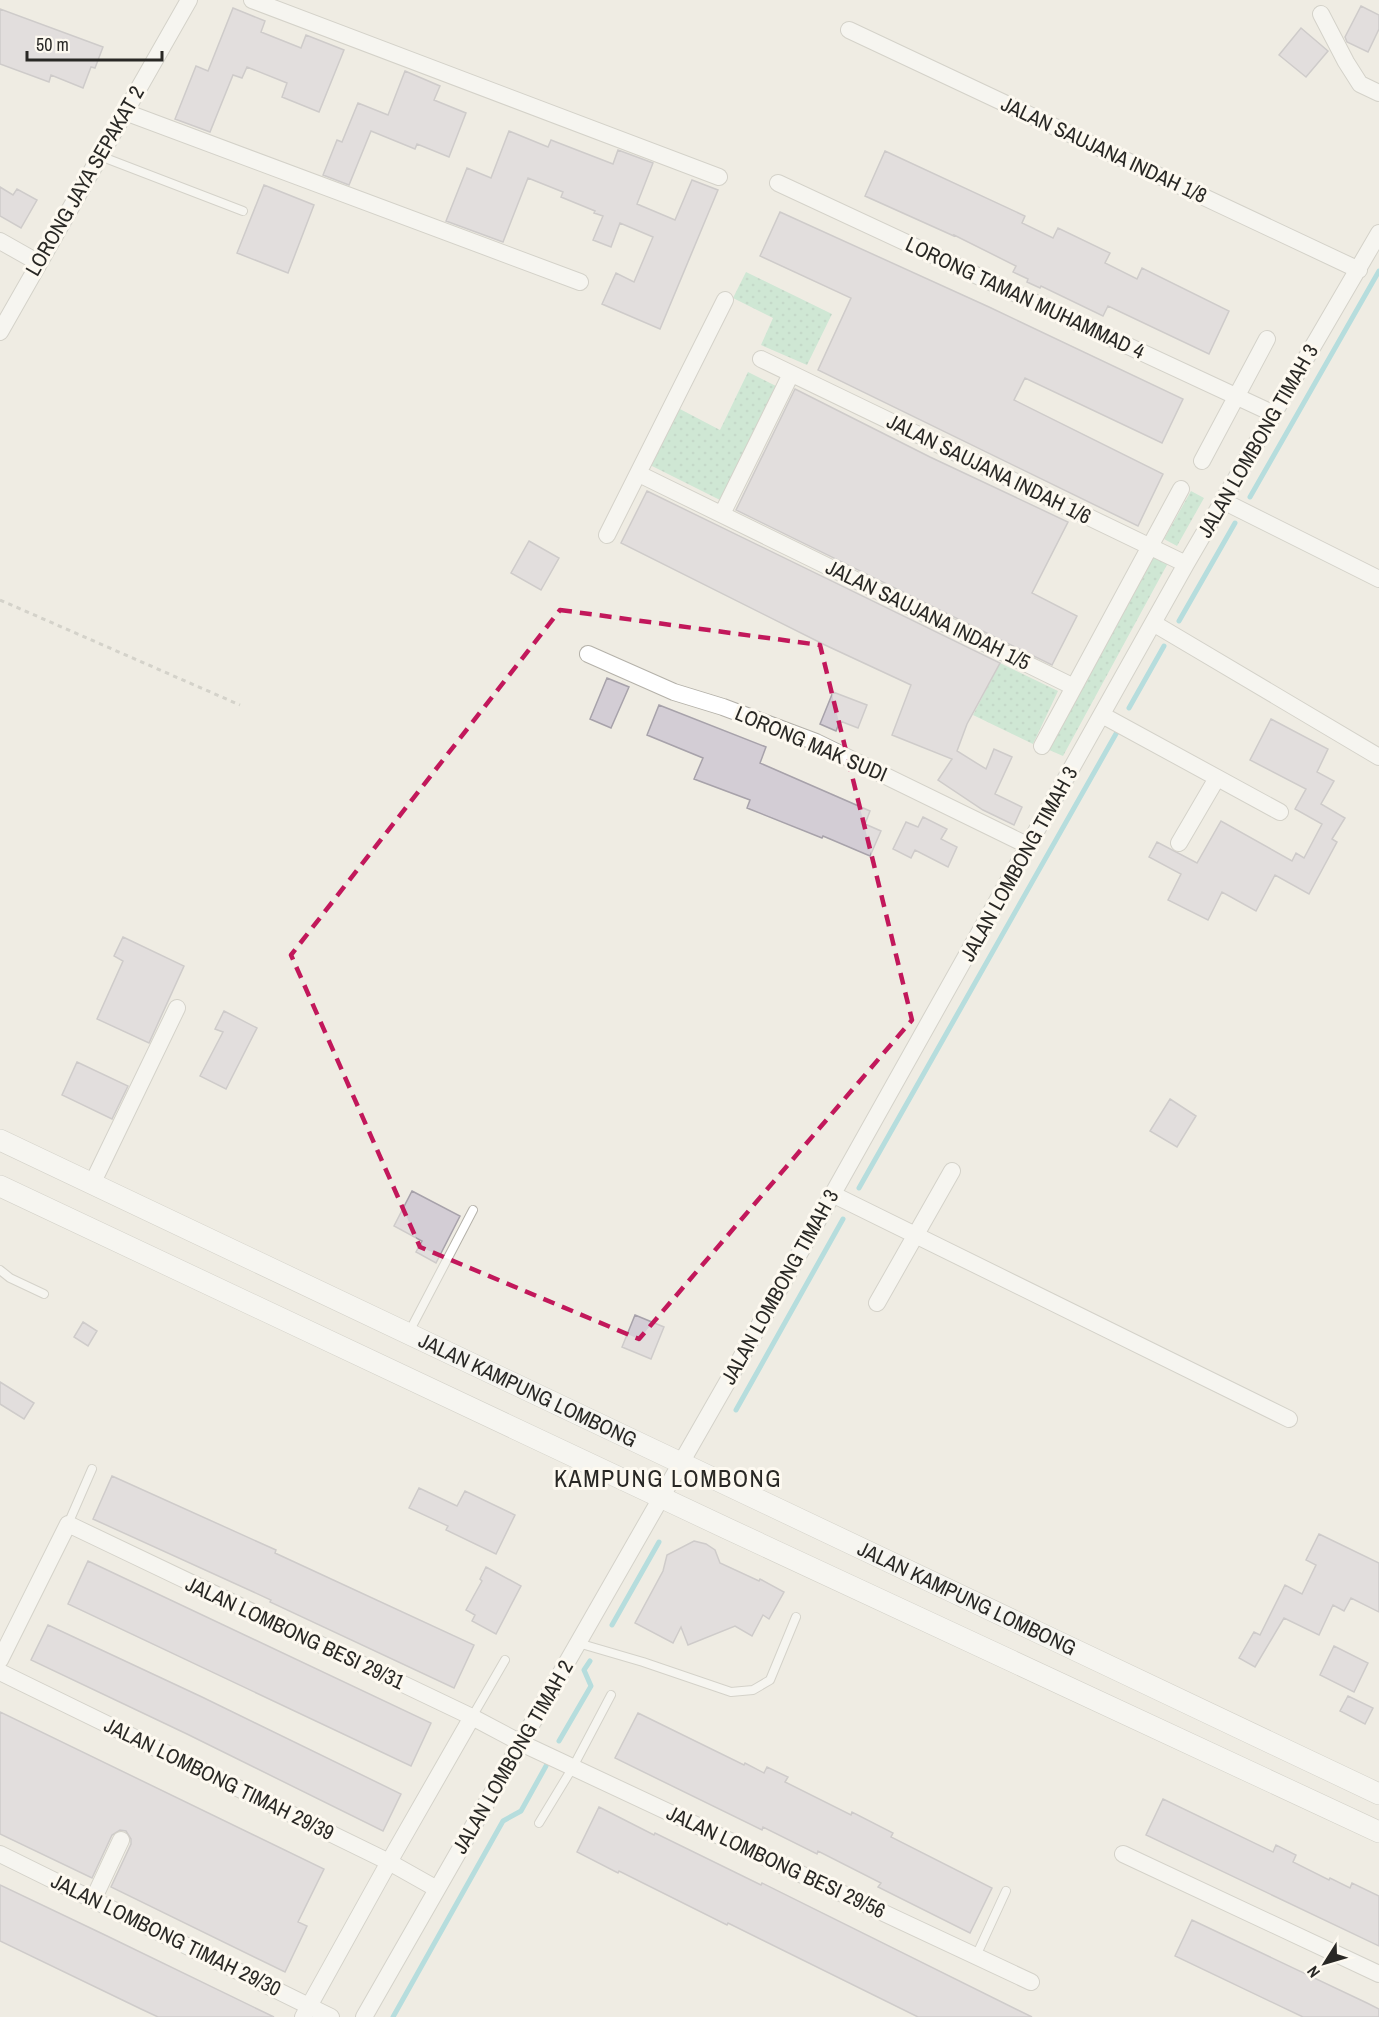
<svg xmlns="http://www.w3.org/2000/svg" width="1379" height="2017" font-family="'Archivo Narrow',sans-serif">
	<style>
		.grass { fill: url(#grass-dots) }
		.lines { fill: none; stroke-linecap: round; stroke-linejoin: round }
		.stream { stroke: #71cad5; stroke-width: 5 }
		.building { fill: #d3cdd5; stroke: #a7a2aa; stroke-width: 1.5 }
		.service-casing { stroke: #b4b1a9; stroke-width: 10 }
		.minor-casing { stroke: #b4b1a9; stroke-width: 18 }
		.tertiary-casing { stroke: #b4b1a9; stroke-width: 22 }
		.path { stroke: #b3b1aa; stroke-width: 3; stroke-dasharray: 4.5 4.5; stroke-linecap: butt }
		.service { stroke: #fff; stroke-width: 8 }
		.minor { stroke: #fff; stroke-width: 16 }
		.tertiary { stroke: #fff; stroke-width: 21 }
		.marked { fill: none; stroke: #c2185b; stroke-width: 4.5; stroke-dasharray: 12 8; stroke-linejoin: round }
		.labels { text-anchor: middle; stroke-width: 6; stroke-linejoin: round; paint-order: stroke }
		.street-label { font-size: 21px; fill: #292825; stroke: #fdf9f0 }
		.quarter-label { font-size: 24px; letter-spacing: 1.5px; fill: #292825; stroke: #fdf9f0 }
	</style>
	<defs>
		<pattern id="grass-dots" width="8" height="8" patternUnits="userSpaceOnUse" patternTransform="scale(1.5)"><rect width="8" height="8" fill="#a8dfc2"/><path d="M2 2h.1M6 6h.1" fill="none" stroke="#91bfa7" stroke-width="1.8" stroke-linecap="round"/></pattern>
	</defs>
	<rect width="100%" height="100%" fill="#efece3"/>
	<path class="grass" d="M746,272L832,314L807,365L761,345L773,318L733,298Z
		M748,372L776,386L720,500L650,465L678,408L720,430Z
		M1191,491L1204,498L1177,546L1164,539Z
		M1154,556L1168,563L1063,756L1047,749Z
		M1000,663L1058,691L1033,744L973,715Z"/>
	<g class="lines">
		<path class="stream" d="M1250,497L1379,271
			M1179,621L1235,523
			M1129,708L1164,646
			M859,1188L1117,732
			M736,1410L843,1219
			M612,1625L659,1542
			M559,1741L591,1686L584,1670L590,1661
			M393,2017L503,1821L521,1811L546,1766"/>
	</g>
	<path class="building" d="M1361,6L1379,15V29L1368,52L1347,42L1345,37Z
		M233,8L265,21L261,32L301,48L306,35L344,50L319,112L282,97L287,83L247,67L242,78L233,75L210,132L175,119L196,66L208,71Z
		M0,9L103,47L95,68L91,67L83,88L51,75L49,82L0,64Z
		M1301,28L1328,51L1306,77L1279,55Z
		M405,71L440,86L434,100L466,113L449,157L417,144L415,149L371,131L349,185L323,175L337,140L342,142L358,103L388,115Z
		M509,131L548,147L551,140L613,164L618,150L653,163L637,204L675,220L692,180L718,190L660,329L602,304L616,273L634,282L653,237L620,223L611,247L593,240L603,216L594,213L595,211L561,197L563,192L528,178L503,242L446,221L467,168L491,178Z
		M885,151L1025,216L1022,223L1053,238L1058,228L1110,253L1105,263L1137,279L1142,268L1229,311L1209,354L1108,306L1103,316L1041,286L1040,288L1027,282L1028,279L1013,272L1016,266L954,235V236L865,196Z
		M264,185L314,205L288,273L237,253Z
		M0,187L13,195L17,189L37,200L21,228L0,216Z
		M780,212L989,307L1183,399L1162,443L1025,378L1014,400L1163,474L1138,526L818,370L851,298L760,256Z
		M795,389L930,457L1068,522L1032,593L1077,616L1052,665L736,510Z
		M647,491L1000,663L967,724L957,751L986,769L994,749L1012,757L995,794L1022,807L1014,825L983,810L938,780L952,759L892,735L911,685L825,645L621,543Z
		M529,541L559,558L541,590L511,573Z
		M607,678L629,687L611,728L590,719Z
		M833,692L867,705L858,728L840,721L836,731L820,724Z
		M659,705L766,747L760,763L870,811L865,824L881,831L870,856L823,836L822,838L747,808L750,800L694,779L703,758L647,735Z
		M1271,719L1328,749L1317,772L1334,781L1321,804L1345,818L1332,839L1337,842L1309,894L1275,875L1256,911L1222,892L1208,920L1168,900L1181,874L1149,857L1157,842L1197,863L1221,821L1292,861L1296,853L1304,858L1322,824L1295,809L1306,789L1250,760Z
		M923,817L947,829L941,839L957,847L948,867L915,850L911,858L893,849L906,822L918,827Z
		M123,937L184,966L149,1043L97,1019L123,961L114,956Z
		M224,1011L257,1028L226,1089L200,1076L223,1032L215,1029Z
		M77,1062L128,1086L112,1119L62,1095Z
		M1170,1099L1196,1116L1177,1147L1150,1131Z
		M412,1191L460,1216L436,1263L416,1252L422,1241L394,1226Z
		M635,1315L664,1327L651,1359L622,1347Z
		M83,1322L97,1331L88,1346L74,1337Z
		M0,1382L34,1403L24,1419L0,1404Z
		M112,1476L276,1550L275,1553L474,1645L454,1688L270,1602L271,1600L93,1519Z
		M419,1488L457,1506L465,1491L515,1515L496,1554L446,1530L448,1526L409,1508Z
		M1319,1534L1379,1563V1612L1351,1598L1344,1611L1333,1605L1319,1635L1284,1618L1255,1667L1239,1658L1254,1632L1260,1635L1285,1585L1302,1594L1316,1565L1306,1560Z
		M694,1541L706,1544L715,1550L720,1563L759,1581L760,1579L784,1592L769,1619L763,1615L752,1636L735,1626L688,1645L681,1627L673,1643L635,1623L663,1571L667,1555Z
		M88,1561L431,1723L411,1766L68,1604Z
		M486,1567L521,1586L496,1634L472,1621L475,1615L466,1610L482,1581L480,1579Z
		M48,1625L202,1697L401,1794L383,1831L187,1734L31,1660Z
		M1334,1646L1368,1663L1354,1692L1320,1675Z
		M1348,1696L1373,1708L1365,1724L1340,1711Z
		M0,1712L324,1869L298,1922L307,1926L285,1972L111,1887L131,1844V1839L126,1831L120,1830L112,1835L92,1878L0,1834Z
		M638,1713L744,1765L745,1763L764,1773L767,1767L788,1777L785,1782L851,1815L852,1812L893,1833L891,1837L992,1888L970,1933L878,1887L881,1883L818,1851L817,1854L763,1827L762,1830L615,1758Z
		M1163,1799L1273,1852L1276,1845L1296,1855L1293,1862L1329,1880L1330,1878L1350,1888L1352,1883L1379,1896V1946L1146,1835Z
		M599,1807L654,1835L655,1833L761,1885L762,1883L1032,2017H918L728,1923L727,1925L619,1871L618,1873L577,1852Z
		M0,1885L105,1935L274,2017H158L141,2009L0,1941Z
		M1192,1920L1367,2003L1379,2009V2017H1303L1175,1956Z"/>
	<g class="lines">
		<g class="service-casing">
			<path id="service" d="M100,156L243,211
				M0,1270L10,1278L44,1294
				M408,1334L473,1210
				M68,1524L92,1469
				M578,1643L643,1662L731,1692L753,1690L770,1680L796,1617
				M472,1717L505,1660
				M539,1823L573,1767L611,1695
				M976,1956L1006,1891"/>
		</g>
		<g class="minor-casing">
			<path id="minor" d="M252,0L719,177
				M1321,14L1346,62L1360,84L1379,93
				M849,30L1359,270
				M125,112L580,282
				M778,183L1272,413
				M0,241L39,263
				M0,332L189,0
				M761,359L1186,564
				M1202,461L1267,339
				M639,474L1074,687L1181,489
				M1223,501L1379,579
				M722,514L791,374
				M607,535L725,300
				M1153,623L1379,757
				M588,654L674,692L723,707L816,742L1029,846
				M1102,715L1280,812
				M1042,746L1074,687
				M1179,843L1217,778
				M92,1184L177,1008
				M832,1194L1289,1419
				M877,1303L952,1171
				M0,1660L68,1524L472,1717L521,1743L1031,1982
				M0,1672L389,1862L437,1889
				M0,1854L331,2017
				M1123,1854L1379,1974
				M93,1900L121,1840
				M303,2017L389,1862L472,1717
				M364,2017L729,1379L1186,564L1379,233"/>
		</g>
		<g class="tertiary-casing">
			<g id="tertiary">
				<path id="s1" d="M0,1140L1379,1794"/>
				<path d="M0,1186L726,1528L1379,1832"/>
			</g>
		</g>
		<path class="path" d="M0,600L240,705"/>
		<use href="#service" class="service"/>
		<use href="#minor" class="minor"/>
		<use href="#tertiary" class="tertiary"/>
	</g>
	<path d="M0 0H1379V2017H0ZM560,610L820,645L912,1020L639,1339L420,1247L291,955Z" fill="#efece3" fill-opacity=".55" fill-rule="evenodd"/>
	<path class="marked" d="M560,610L820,645L912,1020L639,1339L420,1247L291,955Z"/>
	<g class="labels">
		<g class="street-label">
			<text transform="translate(1104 150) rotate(25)" y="7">JALAN SAUJANA INDAH 1/8</text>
			<text transform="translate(85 181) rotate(-60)" y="7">LORONG JAYA SEPAKAT 2</text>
			<text transform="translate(1025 298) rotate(25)" y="7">LORONG TAMAN MUHAMMAD 4</text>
			<text transform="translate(1258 441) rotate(-60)" y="7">JALAN LOMBONG TIMAH 3</text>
			<text transform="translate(989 469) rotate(26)" y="7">JALAN SAUJANA INDAH 1/6</text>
			<text transform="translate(928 615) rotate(26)" y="7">JALAN SAUJANA INDAH 1/5</text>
			<text transform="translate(811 744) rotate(23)" y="7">LORONG MAK SUDI</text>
			<text transform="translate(1019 864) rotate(-61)" y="7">JALAN LOMBONG TIMAH 3</text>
			<text transform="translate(780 1287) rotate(-61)" y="7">JALAN LOMBONG TIMAH 3</text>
			<text dy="7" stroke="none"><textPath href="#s1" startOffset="584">JALAN KAMPUNG LOMBONG</textPath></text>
			<text dy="7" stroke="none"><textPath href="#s1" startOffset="1070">JALAN KAMPUNG LOMBONG</textPath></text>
			<text transform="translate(295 1633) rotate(25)" y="7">JALAN LOMBONG BESI 29/31</text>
			<text transform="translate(513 1757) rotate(-60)" y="7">JALAN LOMBONG TIMAH 2</text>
			<text transform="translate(219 1779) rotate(26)" y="7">JALAN LOMBONG TIMAH 29/39</text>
			<text transform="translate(776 1862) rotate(25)" y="7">JALAN LOMBONG BESI 29/56</text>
			<text transform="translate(166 1935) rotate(26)" y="7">JALAN LOMBONG TIMAH 29/30</text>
		</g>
		<g class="quarter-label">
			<text x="668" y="1487">KAMPUNG LOMBONG</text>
		</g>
	</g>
	<g transform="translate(1325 1963) rotate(233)" stroke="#fdf9f0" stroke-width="4.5" paint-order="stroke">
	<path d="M0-4.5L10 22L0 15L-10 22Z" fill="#292825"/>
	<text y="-9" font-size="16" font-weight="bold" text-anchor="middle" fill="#292825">N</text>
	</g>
	<path d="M27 51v9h135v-9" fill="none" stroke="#292825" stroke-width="3"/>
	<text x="36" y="51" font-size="18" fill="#292825" stroke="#fdf9f0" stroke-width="4.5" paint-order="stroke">50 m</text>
</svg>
